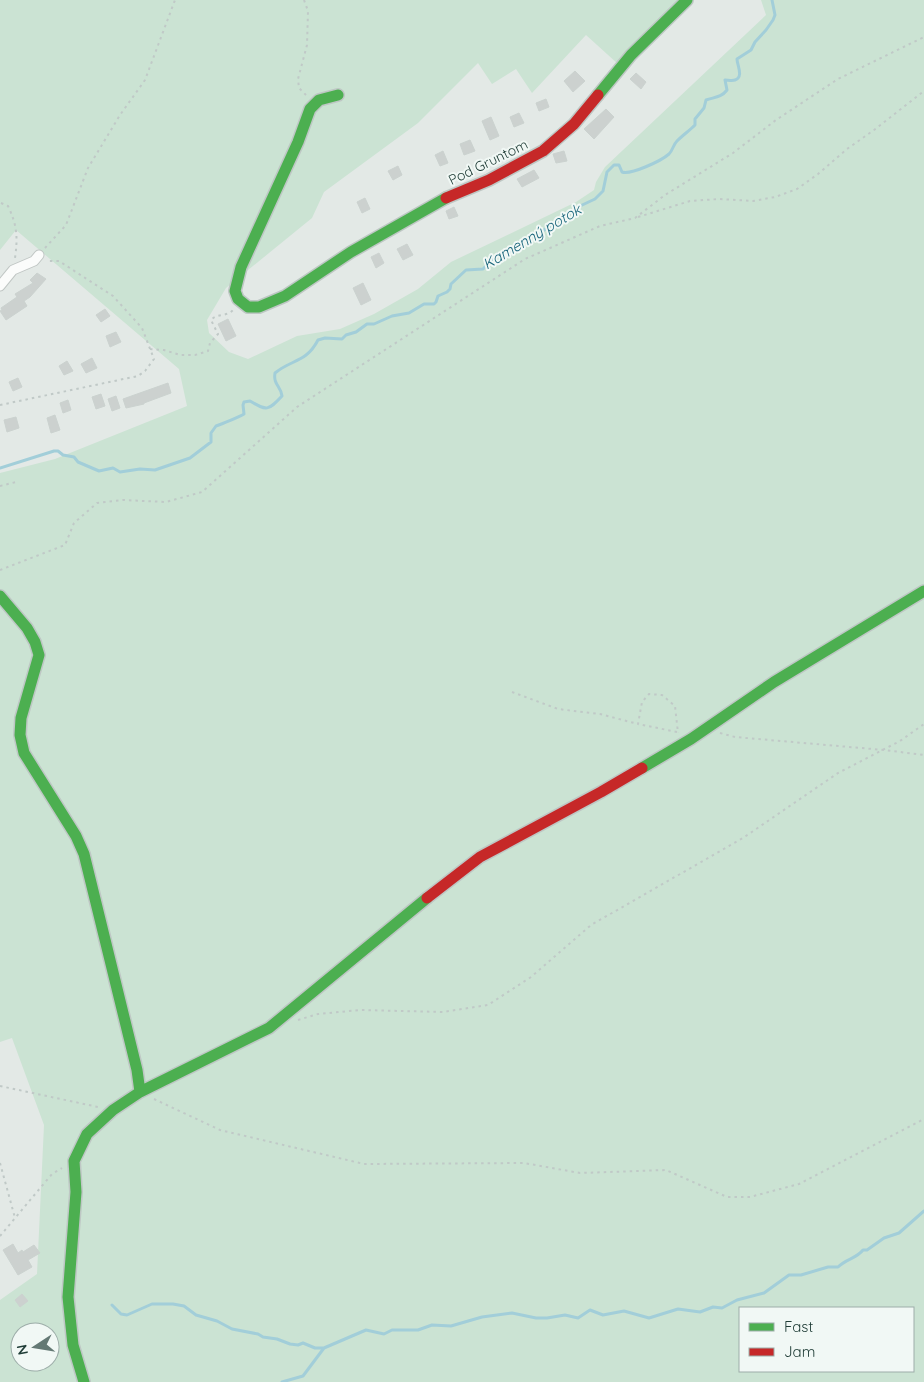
<svg xmlns="http://www.w3.org/2000/svg" width="924" height="1382" font-family="Quicksand,sans-serif">
	<style>
		.green { fill: #cbe3d3; fill-rule: evenodd }
		.lines { fill: none; stroke-linecap: round; stroke-linejoin: round }
		.stream { stroke: #a2ced9; stroke-width: 3 }
		.building { fill: #ccd1cf; stroke: #cbd2cf }
		.street-casing { stroke: #c0c6c4; stroke-width: 11 }
		.fast-casing { stroke: #bec7c4; stroke-width: 14 }
		.jam-casing { stroke: #bec7c4; stroke-width: 14 }
		.path { stroke: #c0c9c7; stroke-width: 2; stroke-dasharray: 2.5 4; stroke-linecap: butt }
		.street { stroke: #fbfcfb; stroke-width: 9 }
		.fast { stroke: #4caf50; stroke-width: 11 }
		.jam { stroke: #c62828; stroke-width: 11 }
		.labels { text-anchor: middle; stroke-width: 4; stroke-linejoin: round; paint-order: stroke }
		.street-label { font-size: 14px; fill: #203d37; stroke: #f1f8f5 }
		.water-label { font-size: 15px; font-style: italic; fill: #18657b; stroke: #f1f8f5 }
	</style>
	<rect width="100%" height="100%" fill="#e3e9e6"/>
	<path class="green" d="M0,0H683L623,59H620L618,64L586,35L532,93L516,69L492,84L478,63L418,123L324,192L312,218L226,288L207,320L209,333L229,352L248,359L297,336L340,329L374,314L418,289L451,262L576,202L594,190L596,182L605,167L766,15L761,0H924V1382H0V1300L37,1274L44,1125L12,1038L0,1042V473L55,459L187,406L179,369L16,230L0,250ZM740,1308H913V1371H740ZM20,1332H50V1362H20Z"/>
	<g class="lines">
		<path class="stream" d="M0,468L54,451H58L63,455L74,457L78,462L99,471L113,468L120,472L140,469L155,470L190,458L211,442V433L216,426C222,424 239,417 244,414L243,405L244,402L250,401C267,411 268,411 282,396C281,386 273,385 275,373C292,359 306,363 318,340L325,338L342,339L346,335L356,332L367,324H374L392,316L409,313L424,304H434L436,302L438,296L447,292L450,289L451,284L466,270L483,269L498,254L508,253L512,250L516,244L538,234L580,206L595,199L603,191L607,172L614,165H619L622,172C631,175 661,161 669,154C673,150 673,145 677,141C683,135 689,131 695,125V119L704,108L706,100C714,97 721,98 727,90L725,80C728,80 732,81 735,80C744,77 737,65 737,59L751,50L755,42L766,30L773,20L775,15L772,0
			M112,1305L121,1314L127,1315L152,1304H173L184,1306L196,1315L217,1321L232,1329L258,1334L263,1337L277,1339L290,1344L298,1345L303,1343L315,1348H324
			M282,1382L303,1376L324,1348L366,1330L384,1334L392,1330H418L432,1325L451,1326L482,1317L512,1313L536,1318H547L565,1315L578,1318L590,1310L603,1315L624,1311L649,1318L678,1309L700,1312L713,1307L722,1308L737,1300L764,1293L789,1275H801L828,1267H838C847,1258 856,1259 863,1250H867L884,1238L899,1233L924,1211"/>
	</g>
	<path class="building" d="M575,71L585,81L573,92L564,81Z
		M636,73L646,82L641,89L630,79Z
		M546,99L549,107L539,111L536,103Z
		M606,109L614,117L594,139L584,129Z
		M519,113L524,123L514,127L510,117Z
		M491,117L499,136L490,140L482,121Z
		M470,140L475,151L464,155L460,144Z
		M443,151L448,163L440,166L435,155Z
		M564,151L567,161L556,163L553,154Z
		M398,166L402,175L393,180L388,171Z
		M534,170L539,178L522,187L517,179Z
		M365,198L370,209L362,213L357,202Z
		M454,207L458,216L449,219L446,211Z
		M407,244L413,255L403,260L397,249Z
		M379,253L384,263L376,268L371,257Z
		M37,273L46,279L30,297L24,301L27,306L6,320L0,311L2,310L1,308L17,297L15,294L33,283L30,280Z
		M363,283L371,300L361,305L353,288Z
		M105,309L110,316L101,322L96,315Z
		M228,319L236,336L226,341L218,324Z
		M116,332L121,342L110,347L106,336Z
		M92,358L97,368L86,373L81,364Z
		M67,361L73,371L64,375L59,366Z
		M18,378L22,387L13,391L9,382Z
		M168,383L171,393L144,403V404L126,408L123,399Z
		M101,394L105,406L96,409L92,397Z
		M116,396L120,408L112,411L108,399Z
		M68,400L71,410L63,413L60,403Z
		M55,415L60,430L51,433L47,418Z
		M16,417L19,428L7,432L4,420Z
		M13,1244L18,1253L22,1250L23,1252L34,1245L40,1253L28,1260L32,1267L18,1275L3,1250Z
		M22,1294L28,1301L20,1307L15,1300Z"/>
	<g class="lines">
		<g class="street-casing">
			<path id="street" d="M0,286L13,270L34,261L39,255"/>
		</g>
		<g class="fast-casing">
			<path id="fast" d="M338,95L319,100L310,109L298,142L241,267L235,291L238,299L248,307H259L285,296L351,252L446,198
				M598,95L631,55L687,0
				M0,596L27,628L35,642L39,655L21,718L20,735L24,753L76,836L84,854L137,1070L140,1092
				M642,768L691,739L774,682L924,591
				M84,1382L73,1345L68,1297L76,1192L74,1161L87,1134L113,1110L140,1092L269,1028L427,898"/>
		</g>
		<g class="jam-casing">
			<path id="jam" d="M446,198L489,180L543,151L574,124L598,95
				M427,898L480,857L601,792L642,768"/>
		</g>
		<path class="path" d="M304,0L308,11L307,45L298,79L299,88L306,95
			M1,203L8,206C17,225 18,237 15,258
			M638,217L690,201L719,199L753,201L775,197L797,189L818,174L847,149L874,130L924,91
			M45,248L66,225L88,168L120,115L145,80L175,0
			M150,349L164,350L180,355H195L208,351L210,343L218,334L211,320C217,313 227,317 233,310
			M0,405L138,376L145,371L154,359L142,328L113,296L59,261H46
			M0,486L16,482
			M0,570L65,545L74,523L97,503L123,500L166,502L202,492L297,407L525,259L600,226L635,218L665,195L733,153L776,120L838,79L924,37
			M512,692L558,709L600,714L638,724
			M677,732L638,724L642,702L649,694L662,695L675,706L678,733
			M720,733L735,737L884,750L924,755
			M298,1020L318,1014L360,1010L443,1012L488,1005L531,977L591,925L743,838L838,773L900,741L924,724
			M0,1086L98,1107
			M154,1099L220,1130L364,1164L524,1163L580,1173L666,1170L727,1197H750L799,1184L924,1119
			M0,1163L15,1218
			M0,1236L52,1174L62,1168"/>
		<use href="#street" class="street"/>
		<use href="#fast" class="fast"/>
		<use href="#jam" class="jam"/>
	</g>
	<g class="labels">
		<g class="street-label">
			<text transform="translate(488 162) rotate(-26)" y="5">Pod Gruntom</text>
		</g>
		<g class="water-label">
			<text transform="translate(532 237) rotate(-31)" y="5">Kamenný potok</text>
		</g>
	</g>
	<rect x="739" y="1307" width="175" height="65" fill="#f1f8f5" stroke="#9dada9"/>
	<rect x="749" y="1323" width="25" height="8" fill="#4caf50" stroke="#9dada9"/>
	<text x="784" y="1332" font-size="15" fill="#203d37">Fast</text>
	<rect x="749" y="1348" width="25" height="8" fill="#c62828" stroke="#9dada9"/>
	<text x="784" y="1357" font-size="15" fill="#203d37">Jam</text>
	<g transform="translate(35 1347) rotate(258)"><circle r="24" fill="#f1f8f5" stroke="#9dada9"/>
	<path d="M0-4L9 19L0 12L-9 19Z" fill="#647974"/>
	<text y="-8" font-size="14" font-weight="bold" text-anchor="middle" fill="#203d37">N</text>
	</g>
</svg>
